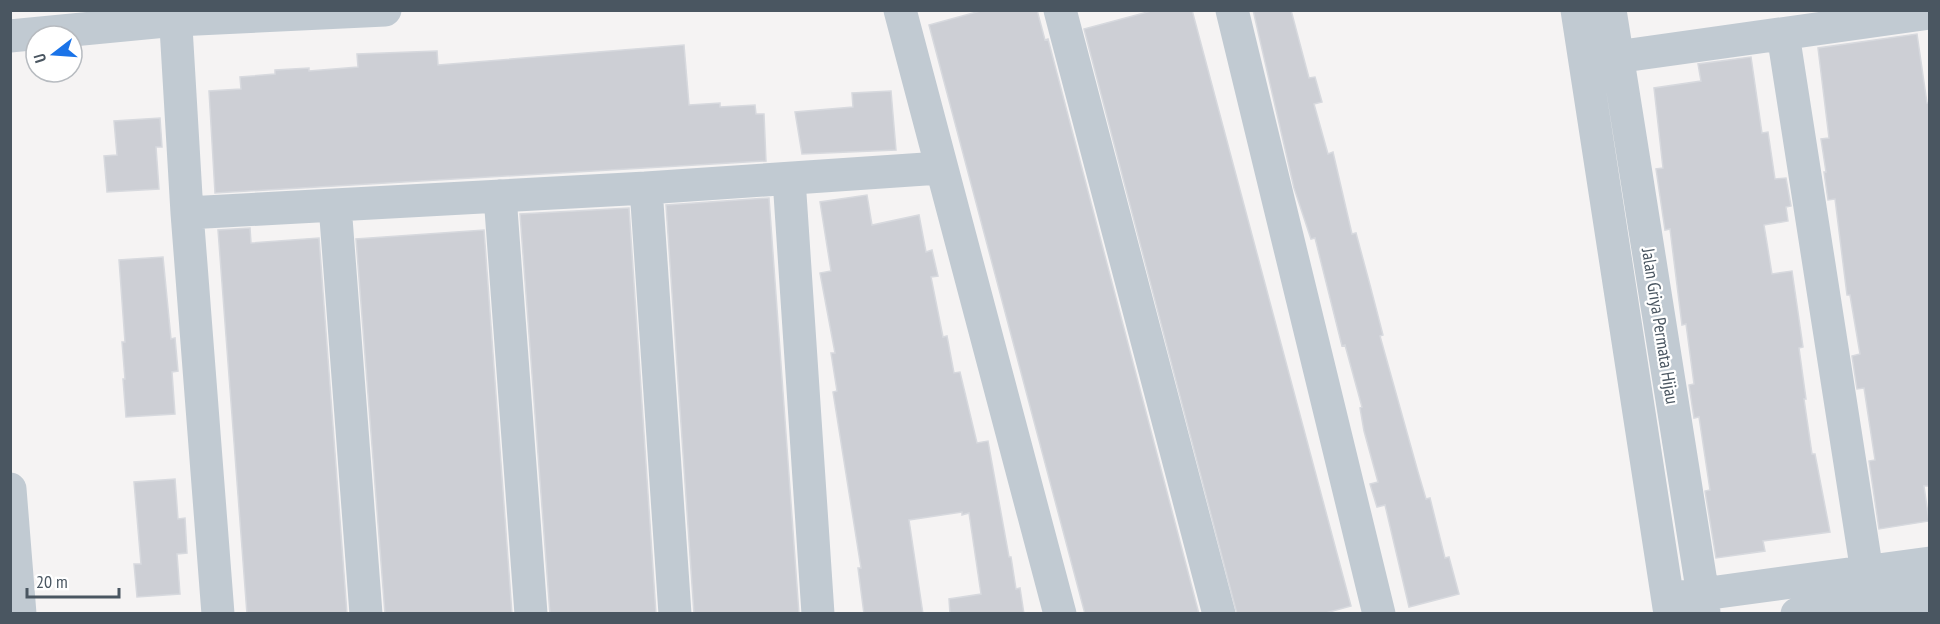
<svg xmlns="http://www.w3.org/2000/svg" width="1940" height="624" font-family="'PT Sans Narrow',sans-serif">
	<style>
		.building { fill: #cdcfd5; stroke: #d7d9de; stroke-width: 1.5 }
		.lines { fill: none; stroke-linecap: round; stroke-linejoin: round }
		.minor { stroke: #c1cad2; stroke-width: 33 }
		.labels { text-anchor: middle; stroke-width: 4.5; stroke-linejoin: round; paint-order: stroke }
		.street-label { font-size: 18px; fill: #4a5661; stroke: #fff }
	</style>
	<rect width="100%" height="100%" fill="#f5f3f3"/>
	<path class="building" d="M984,10H1037L1045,40L1048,39L1199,614H1085L929,25Z
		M1155,10H1192L1351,606L1322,614H1237L1084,29Z
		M1253,10H1291L1309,78L1315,77L1322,102L1314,104L1328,154L1333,152L1352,234L1356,233L1370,285L1383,335L1380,336L1418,472L1426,499L1430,498L1445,558L1449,557L1459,594L1409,607L1385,505L1377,507L1370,484L1378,482L1364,431L1360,408L1362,407L1345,345L1342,346L1315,238L1311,239L1294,188Z
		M1917,34L1927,103H1929V486H1924L1929,521L1879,529L1869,461L1875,460L1864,388L1857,389L1852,356L1860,354L1850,295H1847L1835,199L1828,200L1824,172H1826L1821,139L1829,138L1818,48Z
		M684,45L689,105L720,103V107L755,105L756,114H764L766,161L215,193L209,91L241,89L240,77L275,74V70L309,68V71L358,67L357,54L437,51L438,65Z
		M1751,57L1762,133L1768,132L1775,179L1786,178L1791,206L1786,207L1788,221L1764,225L1772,274L1792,271L1803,347L1799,348L1806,399H1804L1812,454H1815L1830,532L1763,541L1765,551L1716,558L1705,491L1710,490L1699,417L1694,418L1689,385L1694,384L1686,324L1682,325L1670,229L1665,230L1656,169L1663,168L1654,88L1701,81L1698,64Z
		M891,91L896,150L802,154L795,112L853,107L852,93Z
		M160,118L162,147H156L159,189L107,192L104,156L117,155L114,121Z
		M867,195L872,225L919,215L926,252L932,250L938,276L931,277L943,337L947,336L954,373L960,372L977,443L988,441L1009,557H1011L1016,589L1020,588L1024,614H950L949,599L981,594L969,513L962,515V512L909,520L923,614H864L858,568H861L833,392L837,391L831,353H835L820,273L831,271L820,202Z
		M769,198L799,614H694L666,205Z
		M629,208L656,614H550L520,214Z
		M250,228L251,243L319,238L347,614H247L218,230Z
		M484,230L512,614H385L356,239Z
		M163,257L171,339L175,338L178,371L172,372L175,414L126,417L123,379H125L122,342H125L119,260Z
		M175,479L178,519L185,518L187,553L177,554L180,594L137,597L134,564H141L134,482Z"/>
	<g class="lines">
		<path class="minor" d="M175,10L187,213L218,614
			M900,10L1060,614
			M1060,10L1219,614
			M1232,10L1379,614
			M1577,10L1670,614
			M1610,10L1703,595L1704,614
			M1783,34L1867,572
			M10,36L176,20L385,10
			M1596,63L1616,57L1930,13
			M789,179L818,614
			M646,188L675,614
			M500,196L531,614
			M335,205L366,614
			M187,213L646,188L940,168
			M10,489L20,614
			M1681,597L1930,563
			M1797,614L1930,595"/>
	</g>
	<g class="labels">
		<g class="street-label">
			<text transform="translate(1660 326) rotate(81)" y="6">Jalan Griya Permata Hijau</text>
		</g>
	</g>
	<rect width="1940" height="624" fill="none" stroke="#4a5661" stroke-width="24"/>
	<g transform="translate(54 54) rotate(253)"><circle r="28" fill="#ffffff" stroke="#b7bbc0" stroke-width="1.5"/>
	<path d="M0-4.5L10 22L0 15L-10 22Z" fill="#1a73e8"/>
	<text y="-9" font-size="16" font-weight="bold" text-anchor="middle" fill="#4a5661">U</text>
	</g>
	<path d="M27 588v9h92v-9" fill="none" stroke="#4a5661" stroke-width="3"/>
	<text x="36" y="588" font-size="18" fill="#4a5661" stroke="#ffffff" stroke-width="4.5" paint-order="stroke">20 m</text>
</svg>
